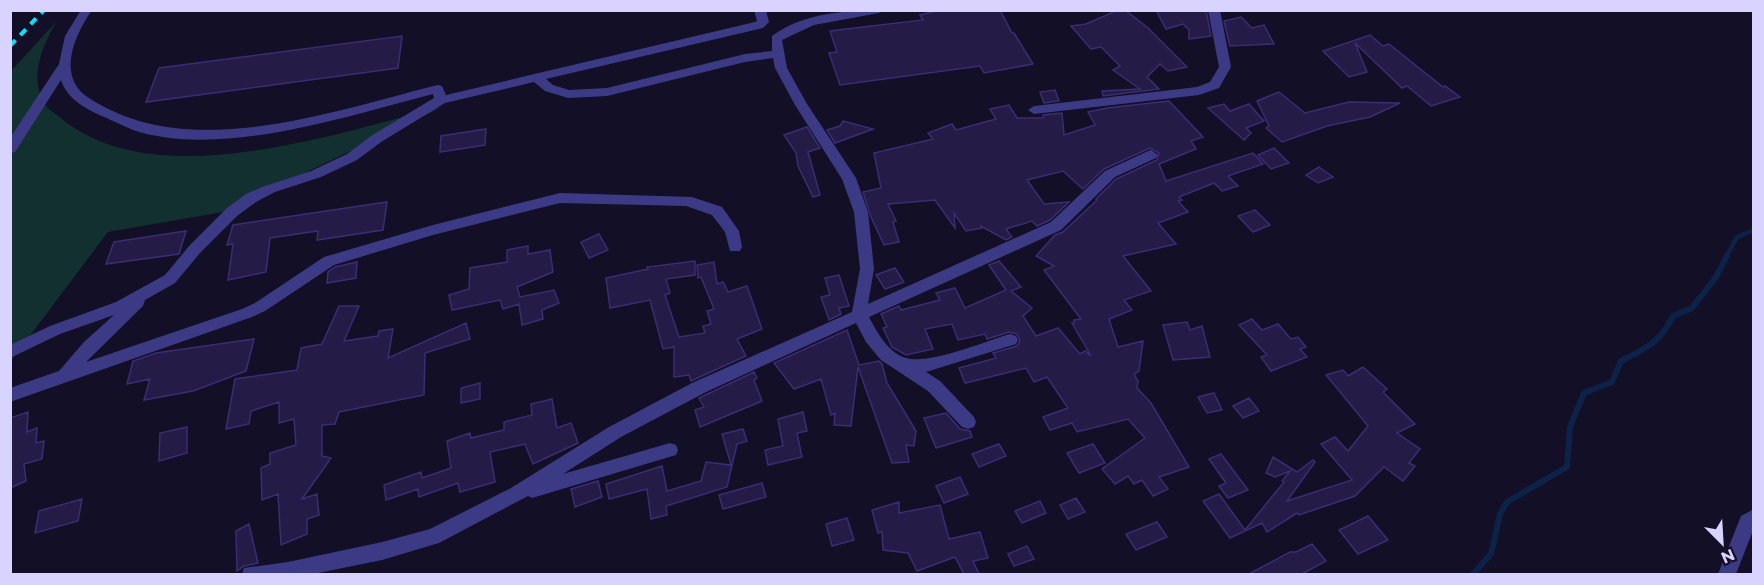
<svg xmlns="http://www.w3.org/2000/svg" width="1764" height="585" font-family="Montserrat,sans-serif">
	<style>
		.green { fill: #12302f }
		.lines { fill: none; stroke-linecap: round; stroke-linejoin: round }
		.stream-far1 { stroke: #0c2248; stroke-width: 4.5 }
		.stream { stroke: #0c2248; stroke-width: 6 }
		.building { fill: #241b47; stroke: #3b2d73; stroke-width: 1.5 }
		.minor { fill: #3d3a85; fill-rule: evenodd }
		.rail { stroke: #00e5ff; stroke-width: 4; stroke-dasharray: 8 7; stroke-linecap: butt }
	</style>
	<rect width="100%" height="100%" fill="#130f26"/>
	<path class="green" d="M56,22C43,46 28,77 45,104C48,110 57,114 62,119C157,196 335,133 442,107L223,212L108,232L11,361V71Z"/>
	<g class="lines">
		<path class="stream-far1" d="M1726,257L1737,237L1754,230"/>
		<path class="stream" d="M1473,574L1491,554L1500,514L1507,502L1567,467L1570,427L1584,393L1612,382L1621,361C1646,348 1661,342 1673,316L1692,308L1716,277L1727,256"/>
	</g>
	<path class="building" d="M941,10H1000L1012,33H1014L1033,64L984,73L980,66L840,85L829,53L837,52L830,31L923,20L920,15Z
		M1118,10H1125L1148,28L1187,67L1168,71L1160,64L1147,77L1159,89L1103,96L1102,91L1140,89L1113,70L1120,66L1101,47L1091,49L1071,26L1086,24Z
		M1156,10H1206L1211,36L1189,39V30L1183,24L1166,29Z
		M1241,17L1252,28L1264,25L1274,44L1230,46L1224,21Z
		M1370,35L1383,46L1389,44L1443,87L1445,86L1460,97L1431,106L1407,86L1402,88L1355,43L1367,72L1349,77L1323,51Z
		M402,36L398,68L146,102L159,68Z
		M1055,90L1059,101L1044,103L1040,92Z
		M1279,92L1305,113L1349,102L1400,103L1370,117L1327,126L1282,142L1266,128L1269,126L1257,101Z
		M1169,101L1203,137L1191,141L1196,149L1159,164L1166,181L1253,153L1263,164L1228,176L1238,186L1222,191L1214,183L1179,197L1182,200L1178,201L1188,212L1158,223L1176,244L1123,256L1151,291L1124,300L1132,310L1109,319L1118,347L1143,341L1139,371L1134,374L1138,381L1137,388L1151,403L1189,467L1159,477L1168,489L1153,496L1142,480L1134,484L1128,476L1115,484L1102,469L1145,438L1128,419L1077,432L1072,423L1050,430L1043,417L1068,408L1047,377L1034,382L1026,368L965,383L959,368L996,358L993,353L1017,346L1020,341L1017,334L1009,332L987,339L985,334L958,340L952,324L925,329L933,349L906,355L892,347L883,328L887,327L881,314L899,306L901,310L940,300L936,293L955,288L965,308L1006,290L989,265L999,261L1021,287L1011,291L1032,308L1023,316L1036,336L1058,328L1080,354L1085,351L1091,356L1072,323H1074V320L1081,319L1044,270L1054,266L1036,256L1055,235L1063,232L1097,200L1096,199L1116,179L1157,160L1159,153L1150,148L1104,169L1083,189L1063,171L1027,180L1044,204L1069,202L1050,220L1037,226L1032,221L1006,229L1012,237L1006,240L981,226L982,228L966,231L954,213L955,228L935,200L888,204L896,221L893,222L899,242L884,245L871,217L863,192L881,188L874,153L933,139L928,133L952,124L956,130L996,119L990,109L1009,105L1017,118H1043V115L1062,113L1064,135L1095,125L1088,112L1107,108Z
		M1224,104L1230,111L1249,104L1264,121L1246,128L1251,133L1244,140L1208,108Z
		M843,121L873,129L835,143L827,130L840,126Z
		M807,127L820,148L808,152L820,195L813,197L798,166L796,153L784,135Z
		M486,129L485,145L440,152L441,136Z
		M1274,148L1289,163L1271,169L1258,155Z
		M1319,167L1333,177L1318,183L1306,175Z
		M387,202L383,230L317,240L318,231L270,238L266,272L228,280L233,244L227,245L233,225Z
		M1255,210L1270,225L1253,232L1238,216Z
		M186,231L179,254L106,264L114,242Z
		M599,234L608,250L589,258L581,242Z
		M528,246V254L550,250L553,272L517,287L520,297L554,290L559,303L542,310L543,319L522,325L519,304L503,309L500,300L452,310L449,295L469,289L470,268L507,262V250Z
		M695,261V275L666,279L670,293L665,295L679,337L705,333L703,326L711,324L707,311L714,309L701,277L698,278L697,265L714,262L717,284L723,282L728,292L747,286L762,329L737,339L746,356L691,381L689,375L674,377V347L663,349L650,300L610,308L606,278L648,269L647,267Z
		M357,262L356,278L327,283L328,272L335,267Z
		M895,268L904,282L885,289L876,275Z
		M839,275L849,306L839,308L841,314L829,320L821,297L830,295L825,278Z
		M339,306H359L344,341L378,336L379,331L393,329L388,358L466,323L470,339L425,353L424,395L339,412L335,424L322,425V456L331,458L302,499L317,494L319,515L307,519V534L281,545L278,494L262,500L261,468L270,464V453L296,445L294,419L279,423V402L251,411L249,424L226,429L235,379L297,370L301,348L322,344Z
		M1252,319L1262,330L1278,324L1291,339L1298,337L1306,347L1300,349L1307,357L1271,371L1261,357L1267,355L1239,325Z
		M1187,322L1190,330L1202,326L1210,357L1173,360L1163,325Z
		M847,330L859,365L879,361L882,364L887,383L916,431L914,446L906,445L909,462L892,463L858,367L851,426L834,425L835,413L831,415L821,379L794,389L774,363Z
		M254,339L246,371L193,391L144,400L150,379L127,384L133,361L156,353Z
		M1363,367L1387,389L1383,392L1415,424L1397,433L1420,449L1409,463L1415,466L1403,481L1384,467L1355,496L1299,515L1297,513L1267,532L1262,523L1230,538L1203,501L1219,494L1245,530L1284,482L1282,481L1290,471L1275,477L1266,473L1273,457L1297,472L1313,460L1315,462L1287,501L1352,480L1321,444L1335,437L1348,451L1368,426L1326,375L1343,370L1348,376Z
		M754,372L757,378L754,380L762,401L700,427L695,410L704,407L699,398Z
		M480,383V399L461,403V388Z
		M1214,393L1222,410L1207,413L1198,397Z
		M1249,398L1259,411L1243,418L1233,406Z
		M552,399L557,428L571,423L578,443L533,464L525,444L490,452L495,482L460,492L458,483L419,497L418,489L386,500L384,485L421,472L422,478L451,468L447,441L470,433L471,438L504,430V422L532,415L531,404Z
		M28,412L27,432L37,428L36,443L44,441L42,459L24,464L26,481L10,488V418Z
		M803,412L807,431L797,433L802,457L768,465L765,450L783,446L778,419Z
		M946,413L960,429L970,431L972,437L936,448L924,418Z
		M187,427V453L159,461L160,433Z
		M743,429L747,441L737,444L727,487L666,506L667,515L651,519L647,489L609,499L606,484L662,466L667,491L701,481L706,462L731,465L722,434Z
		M999,444L1006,456L979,467L972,454Z
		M1093,444L1105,463L1079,473L1067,453Z
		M1221,454L1248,490L1228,498L1219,486L1226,483L1209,459Z
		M960,477L968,494L944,503L936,486Z
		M598,481L602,497L575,507L571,489Z
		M762,483L766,497L723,509L719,495Z
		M1076,498L1085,512L1068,519L1060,505Z
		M82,499L78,521L35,533L39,511Z
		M1040,501L1046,513L1022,523L1015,511Z
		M899,502V513L940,505L949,539L980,532L988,558L973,561L979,574H964L955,557L917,571L908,553L883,550L882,532L878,533L872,510Z
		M1368,516L1388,540L1358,554L1339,530Z
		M847,518L854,540L832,546L826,524Z
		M1157,522L1167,537L1136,550L1126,534Z
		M249,524L258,563L244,566L237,571L236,531Z
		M1312,544L1326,561L1302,574H1249L1290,552H1296Z
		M1027,546L1034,559L1014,566L1008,554Z"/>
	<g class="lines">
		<path class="minor" d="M81,10H92C74,36 56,77 89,98C189,164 332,111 438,85L442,86L446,95L755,22L757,21L754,10H766L769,22L763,28L546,79L553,85L569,90L607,88L745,54L772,51V36C803,13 846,10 884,10L879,13L814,25L782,40L787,68L807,104L856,178L868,212L874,269L868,304L1051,222L1105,171L1146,152L1151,150L1158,155L1156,158L1115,177L1061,230L869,317C877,332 888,353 906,358C928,365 987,341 1010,334L1016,336L1018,340L1016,344L926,372L940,381L974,417L976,422L974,427L968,429L962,427L928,391L881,360L866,342L856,323L704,393L621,437L563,474L670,443L676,445L678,450L676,455L532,498L528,496L439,543L382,560L313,574H242L244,568L288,562L382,542L430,529L511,488L609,427L692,383L852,312L860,269L854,212L842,179L795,105L775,68L773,58L745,62L607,96L568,98L545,91L534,82L445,103L381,142L357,160L321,177L275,192L256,202L237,216L200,253L175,283L145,300L143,306L86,362L242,309L255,303L324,257L433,225L560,193L692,197L722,207L739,231L742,247L740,251H730L725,232L712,215L686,206L560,203L433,235L334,265L265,311L252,317L10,402V388L59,371L84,342L114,315L60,334L10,358V345L50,326L116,302L165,275L190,245L227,208L246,194L265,186L311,171L347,154L371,136L434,98L433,94C347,116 220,159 133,130C123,126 114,121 104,117C86,109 67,99 61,80L15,152L10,153V138L59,64L65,36Z
			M1208,10H1220L1231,67L1219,88L1199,95L1034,114L1028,110L1034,106L1197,87L1210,82L1219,67Z
			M1754,509V528L1736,574H1718L1741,516Z"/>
		<path class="rail" d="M10,46L44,10"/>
	</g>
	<rect width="1764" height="585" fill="none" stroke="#d9d4ff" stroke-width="24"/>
	<g transform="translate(1722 543) rotate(156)" stroke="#130f26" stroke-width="4.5" paint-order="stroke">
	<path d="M0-4.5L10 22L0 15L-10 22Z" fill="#d9d4ff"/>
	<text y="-9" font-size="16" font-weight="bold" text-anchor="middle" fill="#d9d4ff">N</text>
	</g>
</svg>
